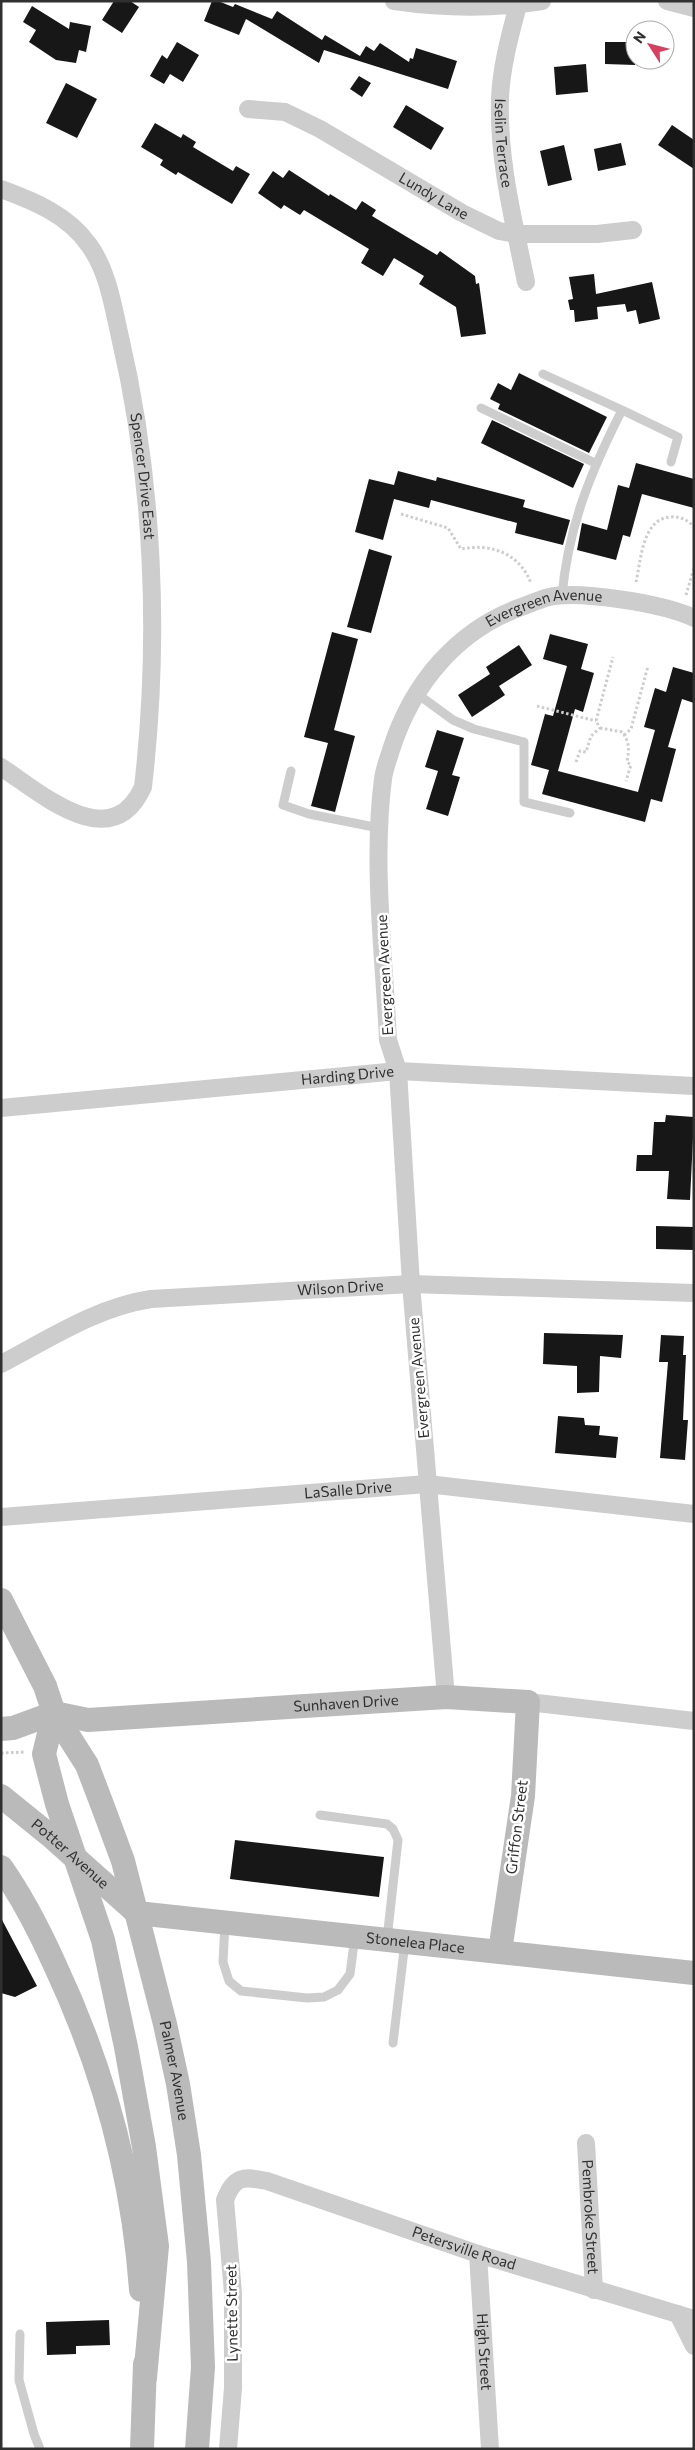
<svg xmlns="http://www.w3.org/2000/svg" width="695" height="2450" font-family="Commissioner,sans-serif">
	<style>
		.building { fill: #171717 }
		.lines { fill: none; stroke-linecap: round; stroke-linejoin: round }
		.path { stroke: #cdcdcd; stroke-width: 3; stroke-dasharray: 2.5 2.5; stroke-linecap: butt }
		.lane { stroke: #cdcdcd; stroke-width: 9 }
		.street { stroke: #cdcdcd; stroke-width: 18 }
		.secondary { stroke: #bababa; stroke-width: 24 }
		.labels { text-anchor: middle; stroke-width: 5; stroke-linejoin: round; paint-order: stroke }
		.street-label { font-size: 15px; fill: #303030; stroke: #fff }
	</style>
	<rect width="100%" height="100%" fill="#fff"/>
	<path class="building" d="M114,1H130L139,7L122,33L102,20Z
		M212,1H218L233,7L235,4L272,19L277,11L322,40L325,35L360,56L366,46L374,51L380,43L409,62L410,58L413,59L416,48L457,61L448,89L324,50L319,63L246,19L239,35L204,21Z
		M32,6L69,29L70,22L91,26L86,52L79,50L76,63L56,60L29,42L36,30L23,22Z
		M177,42L199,55L183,82L170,74L164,84L150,76L162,55L167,59Z
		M605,42H635V65L605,64Z
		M586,64L588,92L556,95L554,67Z
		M359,76L371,83L362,97L350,89Z
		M66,83L97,99L77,138L46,123Z
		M406,105L444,128L431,150L393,127Z
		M155,123L181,138L183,134L196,142L193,147L233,171L236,166L250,174L232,204L178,172L176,175L160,165L163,160L141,147Z
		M672,125L694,140V169L658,145Z
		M621,143L626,165L598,171L594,149Z
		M564,145L572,180L548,186L540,151Z
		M289,170L329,196L330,194L356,210L362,201L376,210L372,216L437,255L440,251L475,276L476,284L479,283L486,334L461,337L456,307L419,284L424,276L394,258L383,276L361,263L369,249L304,210L300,215L284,205L281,209L258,193L273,171L283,178Z
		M594,274L596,294L652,282L660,319L639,324L636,310L627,312L625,304L597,307L598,319L575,322L574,310H570L568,300L573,299L569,277Z
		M519,373L607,417L589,453L498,409L500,404L490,399L498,383L511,390Z
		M492,420L584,464L573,488L481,443Z
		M636,463L694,479V508L642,494L630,537L623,535L616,560L577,550L582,523L607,530L618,485L629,488Z
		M398,471L436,481L437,477L525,500L523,507L570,520L563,545L515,533L517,523L431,500L429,508L394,499L383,540L355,532L369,479L394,485Z
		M369,549L392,556L371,633L347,627Z
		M332,632L358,639L334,730L355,736L335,812L311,806L328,743L304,737Z
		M550,634L588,644L581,669L594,673L583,712L575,709L558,771L638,792L655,730L644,727L655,688L666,692L673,667L694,673V703L682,699L668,747L676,749L662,802L651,799L645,822L542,794L549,770L531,765L545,714L553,716L567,666L543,659Z
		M519,645L532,665L499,686L505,695L472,717L458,695L490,674L486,667Z
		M437,730L464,738L452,775L460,777L448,816L426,809L438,771L425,767Z
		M666,1115L694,1117L690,1200L667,1199L669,1171H636L637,1155H652L654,1122H665Z
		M656,1226L694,1227V1250L656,1249Z
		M544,1333L623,1335L621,1358L600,1356L599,1392L577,1393V1366L543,1364Z
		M661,1335L684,1336L683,1355H686L683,1420H688L685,1460L660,1458L668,1362H659Z
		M558,1416L584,1418L585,1425L600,1426L599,1435L618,1437L616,1458L555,1453Z
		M235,1840L384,1857L379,1897L230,1879Z
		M1,1918L37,1986L15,1997L1,1993Z
		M109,2320L110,2345L76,2346V2354L47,2355L46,2322Z"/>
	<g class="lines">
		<path class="path" d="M401,514L448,528L461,549C491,543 519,553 531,583
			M636,582C641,561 642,519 670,517C680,516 688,520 694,527
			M686,595L694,568
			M537,706L596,721
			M600,728L622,732C630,742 629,750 627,762L631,765L626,781
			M624,735L631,729L648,666
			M576,762L580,751L586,752L591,736L600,728L596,721L613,657
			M1,1753L26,1752"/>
		<path class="lane" d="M543,374L622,410C591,471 568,527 562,596
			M481,408L595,463
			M622,410L678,437L671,462
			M416,693L453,720L474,729L524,742V802L570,813
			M291,771L283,805L309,814L379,828
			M320,1815L387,1824L393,1829L398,1840L387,1939
			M225,1923L223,1962L229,1981L241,1991L307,1998L324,1997L338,1990L350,1974L355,1936
			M393,2043L405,1942
			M20,2334L19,2380L34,2434L40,2449"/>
		<g class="street">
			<path d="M394,1C443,8 493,9 542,1"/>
			<path d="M667,1L694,8"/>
			<path id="s1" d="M518,5C510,35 501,68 500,99C498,161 514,222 526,282"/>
			<path id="s2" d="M248,109L285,112L320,129L462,213L499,231L516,234H597L633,230"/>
			<path id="s3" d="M1,189C34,201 68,215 89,245C108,271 113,306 120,337C154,482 160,640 143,787C111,857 41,793 1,767"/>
			<path id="s4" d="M1,1108L398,1071L694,1086"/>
			<path id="s5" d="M1,1364C49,1339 97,1307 151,1299L411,1284L694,1293"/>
			<path id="s6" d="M1,1517L427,1484L694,1514"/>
			<path id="s7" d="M446,1697L411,1284L398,1071L388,1040C384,955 372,863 383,779C384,770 388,760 391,750C412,684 457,629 524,606C532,603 541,599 549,597C580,590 665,604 694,618"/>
			<path d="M528,1702L694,1721"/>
			<path id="s8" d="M586,2143L594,2290"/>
			<path id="s9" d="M478,2254L490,2449"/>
			<path d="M678,2314L694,2346"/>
			<path id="s10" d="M228,2449L233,2388V2293L225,2200C234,2176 243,2176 267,2181L478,2254L694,2319"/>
		</g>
		<g class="secondary">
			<path id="s11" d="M1,1600L45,1686L54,1713L87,1765L103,1807L123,1861L165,2024L178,2084L189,2155L199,2262L203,2367L197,2449"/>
			<path d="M54,1713L44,1754L57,1804L103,1940L126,2047L144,2147L157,2246L145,2378"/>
			<path id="s12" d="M1,1729L13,1728L54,1713L88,1720L446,1697L528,1702L523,1796L500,1951"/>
			<path id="s13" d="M1,1796L53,1838L137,1913"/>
			<path d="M1,1867C22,1897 39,1930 54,1963C103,2067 133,2176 141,2290"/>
			<path id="s14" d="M137,1913L694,1973"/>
			<path d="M142,2449L145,2364"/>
		</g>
	</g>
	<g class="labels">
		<g class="street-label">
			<text dy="5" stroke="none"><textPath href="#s1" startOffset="140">Iselin Terrace</textPath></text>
			<text dy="5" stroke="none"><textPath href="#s2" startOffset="208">Lundy Lane</textPath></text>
			<text dy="5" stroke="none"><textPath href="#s3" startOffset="345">Spencer Drive East</textPath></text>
			<text dy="5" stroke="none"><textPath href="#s7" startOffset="1175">Evergreen Avenue</textPath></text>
			<text transform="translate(385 975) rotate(-93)" y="5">Evergreen Avenue</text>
			<text dy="5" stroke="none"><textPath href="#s4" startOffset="348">Harding Drive</textPath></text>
			<text dy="5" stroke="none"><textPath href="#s5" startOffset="354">Wilson Drive</textPath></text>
			<text transform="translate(419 1378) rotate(-95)" y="5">Evergreen Avenue</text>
			<text dy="5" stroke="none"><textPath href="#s6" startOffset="348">LaSalle Drive</textPath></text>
			<text dy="5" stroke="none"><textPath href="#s12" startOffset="349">Sunhaven Drive</textPath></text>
			<text transform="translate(517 1827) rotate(-83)" y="5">Griffon Street</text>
			<text dy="5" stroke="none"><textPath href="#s13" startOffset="90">Potter Avenue</textPath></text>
			<text dy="5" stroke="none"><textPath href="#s14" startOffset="280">Stonelea Place</textPath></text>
			<text dy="5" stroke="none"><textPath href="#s11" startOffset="505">Palmer Avenue</textPath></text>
			<text dy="5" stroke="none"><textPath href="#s8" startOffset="74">Pembroke Street</textPath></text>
			<text dy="5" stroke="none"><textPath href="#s10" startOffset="511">Petersville Road</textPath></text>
			<text transform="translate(232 2313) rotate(-91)" y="5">Lynette Street</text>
			<text dy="5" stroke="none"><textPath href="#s9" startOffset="98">High Street</textPath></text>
		</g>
	</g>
	<rect width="695" height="2450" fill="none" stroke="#303030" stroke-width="5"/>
	<g transform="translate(650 45) rotate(306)"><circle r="24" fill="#ffffff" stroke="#acacac"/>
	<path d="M0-4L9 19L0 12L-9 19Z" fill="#d74160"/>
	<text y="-8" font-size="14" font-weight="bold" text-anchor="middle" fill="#303030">N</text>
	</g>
</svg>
